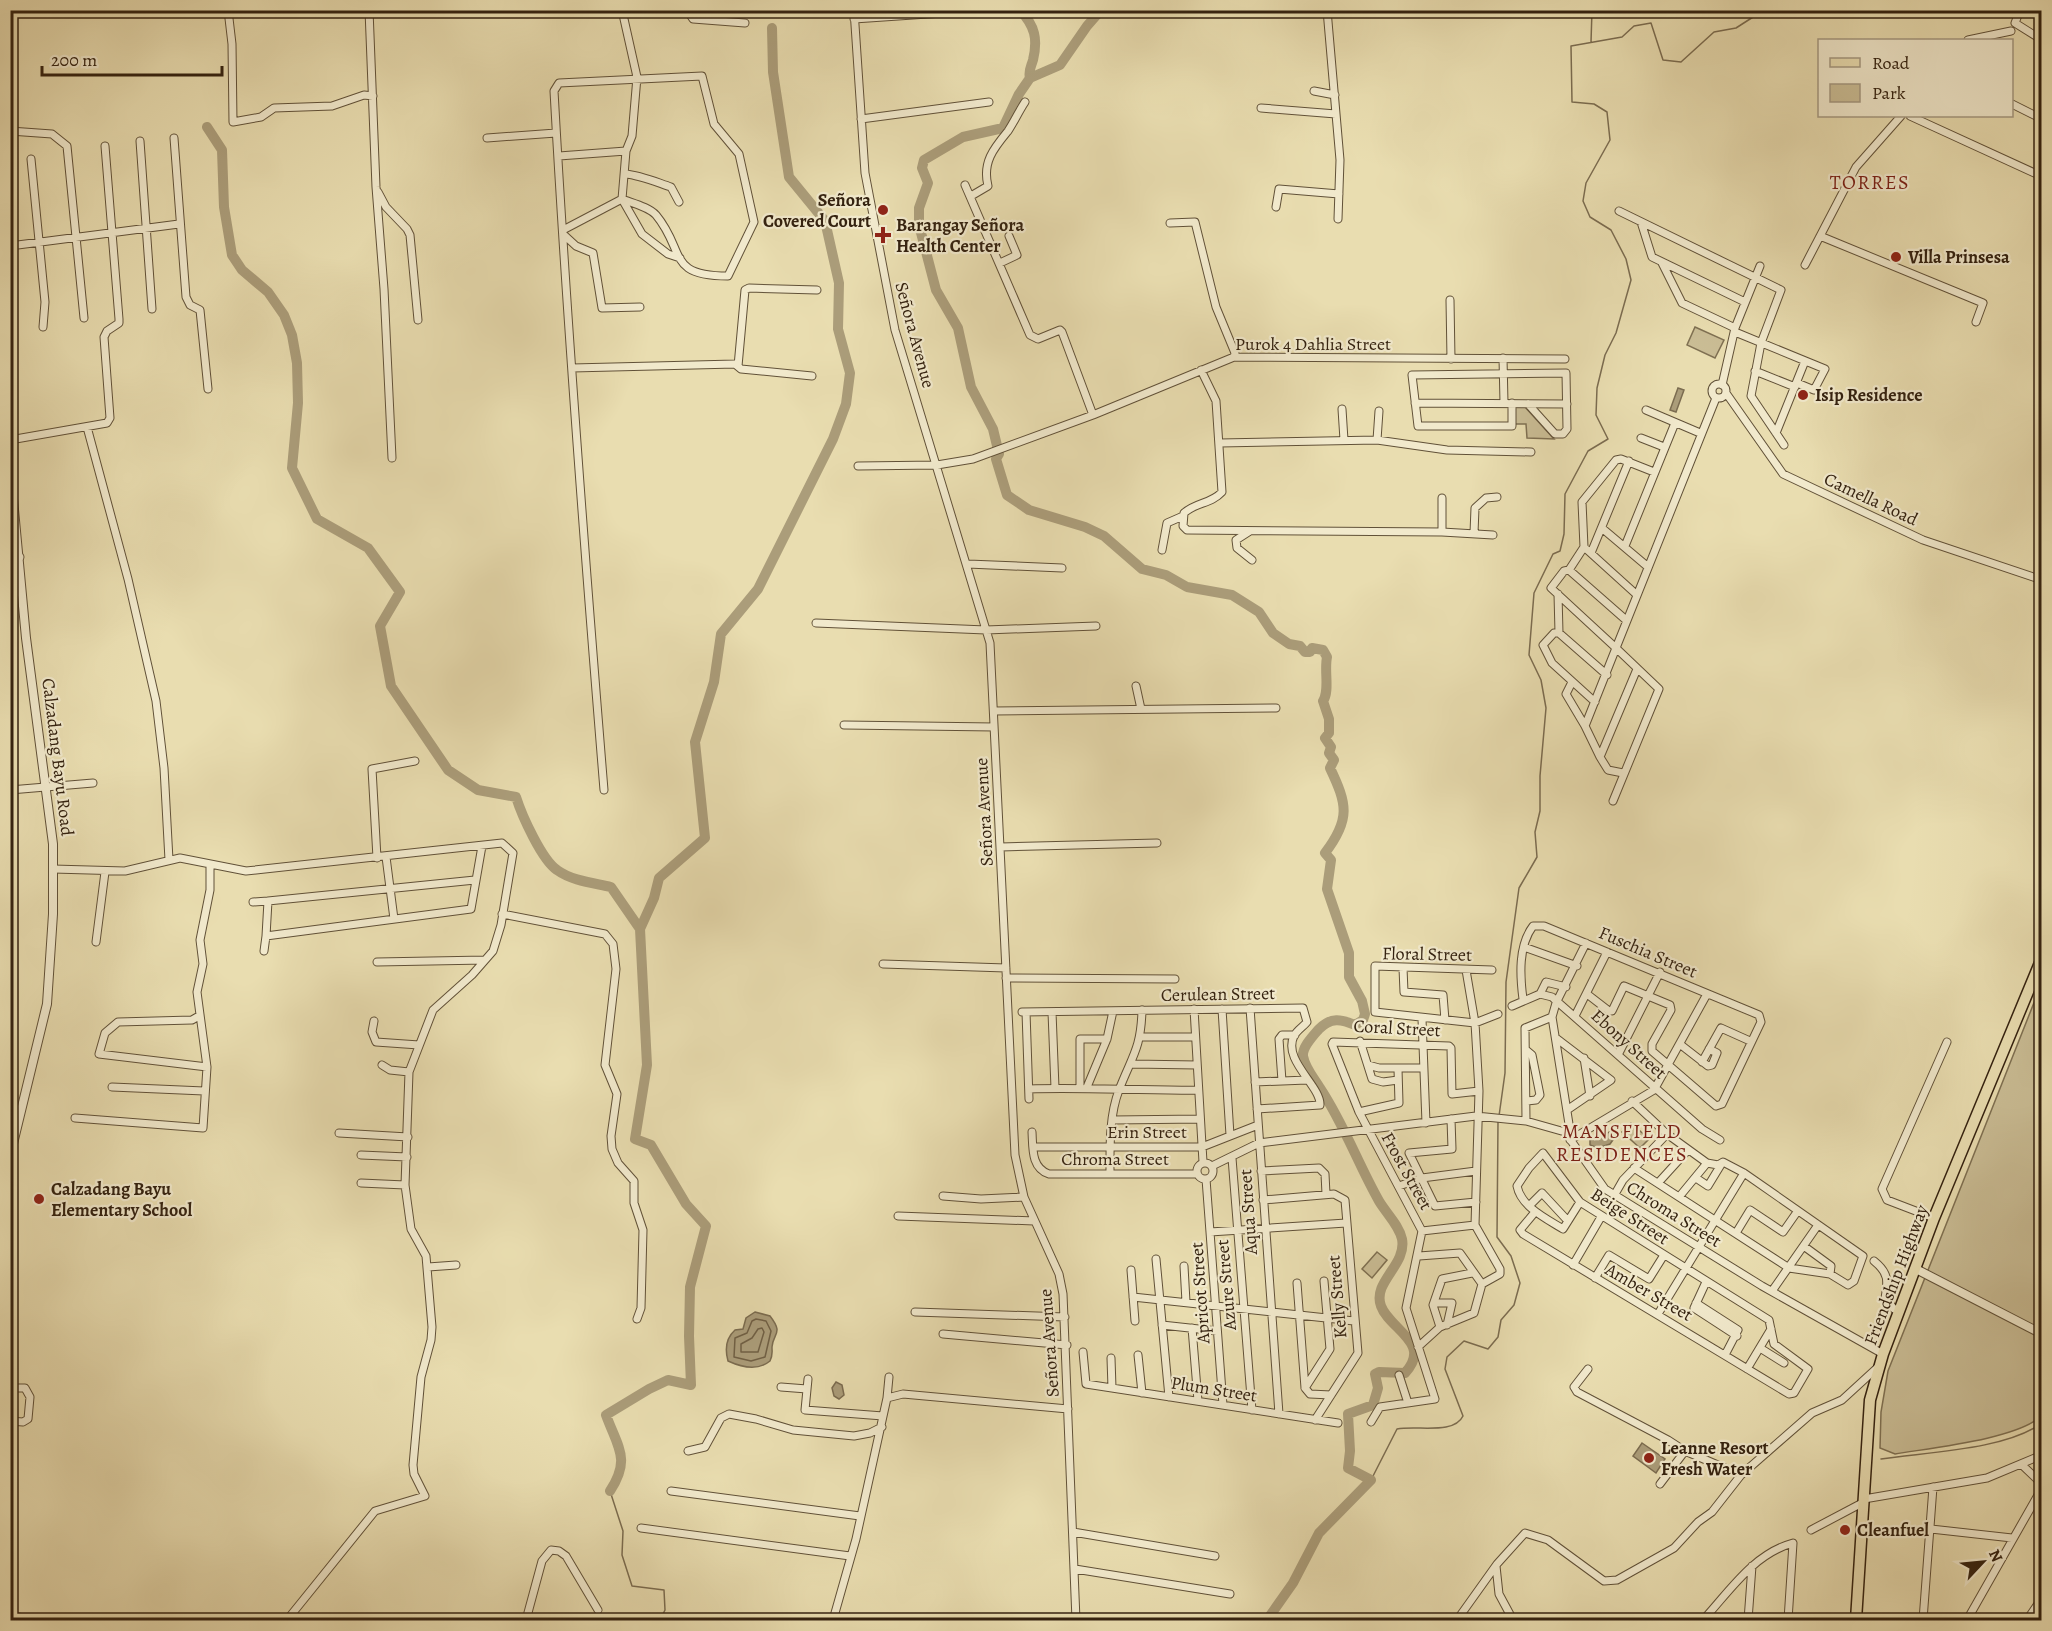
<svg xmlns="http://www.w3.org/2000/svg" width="2052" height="1631" font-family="Alegreya,serif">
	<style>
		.green { fill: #cabd95; stroke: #7f7052; stroke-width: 1.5 }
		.water { fill: #ab9d7a; stroke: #7b6c50; stroke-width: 1.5 }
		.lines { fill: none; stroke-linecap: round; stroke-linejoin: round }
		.shore { stroke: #706045; stroke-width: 1.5 }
		.stream { stroke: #7b6c50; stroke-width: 1.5 }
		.river { stroke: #ab9d7a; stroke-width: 10 }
		.minor-casing { stroke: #615138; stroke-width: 9 }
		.tertiary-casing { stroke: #615138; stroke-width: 10 }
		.primary-casing { stroke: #342210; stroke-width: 13 }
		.minor { stroke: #f1e9cc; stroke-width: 7 }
		.tertiary { stroke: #f1e9cc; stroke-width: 8 }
		.primary { stroke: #e9ddb0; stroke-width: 10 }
		.poi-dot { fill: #8f2418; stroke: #f1e9cc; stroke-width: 2 }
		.labels { text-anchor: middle; stroke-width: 4.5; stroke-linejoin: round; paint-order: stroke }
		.poi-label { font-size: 18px; font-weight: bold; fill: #342210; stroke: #f1e9cc; text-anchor: start }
		.street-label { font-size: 18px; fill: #342210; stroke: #f1e9cc }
		.neighbourhood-label { font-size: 20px; letter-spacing: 1.5px; fill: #7a1f14; stroke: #f1e9cc }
	</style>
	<rect width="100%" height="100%" fill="#e9ddb0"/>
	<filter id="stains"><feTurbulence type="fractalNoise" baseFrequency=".00333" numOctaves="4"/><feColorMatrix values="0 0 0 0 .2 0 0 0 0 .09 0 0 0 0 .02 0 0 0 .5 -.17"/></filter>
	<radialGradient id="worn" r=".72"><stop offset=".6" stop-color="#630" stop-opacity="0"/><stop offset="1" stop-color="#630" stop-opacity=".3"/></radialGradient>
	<path class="green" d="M1695,327L1724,340L1715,358L1687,345Z
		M1513,406H1524L1554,439L1527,438L1526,424H1513Z
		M2041,985V1416C2018,1439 1930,1448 1895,1454L1880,1448L1881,1412L1888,1371Z
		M1631,1123L1649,1139L1640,1148L1622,1132Z
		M1377,1252L1387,1260L1372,1278L1362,1269Z"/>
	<path class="water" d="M1678,388L1684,390L1676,412L1670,410Z
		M1610,1132L1615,1137L1610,1144L1598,1148L1590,1145V1140Z
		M755,1312L770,1316C784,1334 773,1333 772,1347C772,1353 773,1355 770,1361C758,1371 741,1367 728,1361C725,1350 726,1338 735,1330L743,1329L746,1318Z
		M836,1382L842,1385L844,1395L839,1399L834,1396L832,1388Z
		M1642,1443L1665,1459L1656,1473L1633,1456Z"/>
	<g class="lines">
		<path class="shore" d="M756,1319L766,1321L771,1331L765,1357L751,1361L734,1357L735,1338L747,1333L752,1321Z
			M758,1329L762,1328L764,1332L758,1352H741V1344L752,1338Z"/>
		<path class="stream" d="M1591,42L1592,10
			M1499,1116L1505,1073L1506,982L1519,888L1537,857L1535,832L1540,811V776L1546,708L1541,680L1529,655L1534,593L1553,554L1560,551L1564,534L1565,494L1588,451L1608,439L1596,415L1597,388L1605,355L1616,333L1631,280L1626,259L1611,230L1590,217L1583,201L1586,183L1610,140L1607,112L1594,104L1572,102L1571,46L1622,37L1634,26L1651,23L1663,60L1681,62L1714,32L1736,28L1764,10
			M1881,1459C1927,1452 2005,1450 2042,1423
			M1371,1480L1397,1429C1417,1425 1454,1435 1463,1416L1445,1369L1447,1357L1464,1341L1488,1349L1498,1337L1501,1320L1514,1305L1520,1283L1511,1256L1497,1237L1498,1121
			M610,1491L623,1531L622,1555L632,1586L664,1590L665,1610L660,1620"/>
		<path class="river" d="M1020,10C1035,26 1038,39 1033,60C1031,67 1028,71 1030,78L1019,94L1003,128L963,137L924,160L922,168L928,183L919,208V225L936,290L958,328L971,387L993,429L999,454L996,459L1007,495L1029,510L1085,527L1104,536L1142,569L1166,575L1187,587L1232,595L1259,612L1273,633L1289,644L1300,646L1305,652H1310L1312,648L1323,650L1327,657C1324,671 1330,691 1323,701L1329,719V733L1325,738L1331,747L1329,753L1334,760L1330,768C1347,804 1351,819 1325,853L1331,860L1327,889L1349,953V977L1362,1001L1365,1014L1363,1020L1355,1025C1341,1019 1331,1017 1319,1029C1313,1036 1302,1047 1303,1056C1305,1068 1314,1078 1320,1088C1344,1124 1358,1164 1379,1201C1386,1213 1399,1225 1402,1239C1407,1265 1372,1282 1381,1306C1389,1329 1433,1343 1405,1373L1379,1372L1375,1374L1378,1388L1373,1405L1348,1414L1350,1451L1348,1468L1371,1480L1319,1533L1293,1583L1267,1620
			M1030,78L1060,65L1087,26L1101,10
			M207,127L222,150L224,207L232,255L242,270L268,292L284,315L292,335L297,363L298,403L292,468L317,519L368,548L400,592L380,626L391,686L448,770L478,790L516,797C522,816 542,860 557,870C572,881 594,883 611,887L640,929
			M610,1491C631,1459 618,1448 606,1415L649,1389L668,1380L691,1385L689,1336L690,1287L706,1226L686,1204L651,1145L635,1139L647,1065L640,929L654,898L659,878L705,838L695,742L714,682L721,634L758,589L833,439L846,404L850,373L838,329L839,283L825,221L789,177L773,72L772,28"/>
		<g class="minor-casing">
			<path id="minor" d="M228,10L232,44L233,122L261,117L274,108L332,106L364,95L373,96
				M369,10L376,187L384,289L392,458
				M622,10L637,77L632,136L626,151L622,199L642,234L668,254L680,258
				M687,10L693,19L745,23
				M854,10L865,173L895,330L990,643L1015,1155L1024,1197L1059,1274L1063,1294L1076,1620
				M1327,10L1340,160L1338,219
				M2020,10L2015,23L2042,40
				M854,19L972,11
				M1968,40L2011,31
				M1314,91L1335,95
				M2012,104L2042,119
				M1261,108L1336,114
				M1910,116L2041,176
				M861,119L989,102
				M10,131L52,134L67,146L84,318
				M174,138L186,297L190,305L200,310L208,389
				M487,138L556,133
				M140,141L152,309
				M559,156L626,151
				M31,159L45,302L43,327
				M625,174C640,175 656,182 671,187L679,202
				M965,185L1030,335L1038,339L1060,330L1062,332L1093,415
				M378,192L386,207L407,229L410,235L418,320
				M971,196L988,186C982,162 994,148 1008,131C1014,122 1019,111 1025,102
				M1276,207L1279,189L1339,194
				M1619,211L1781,290L1761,343L1751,396L1784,445
				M1641,222L1652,257L1745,302
				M1170,223L1195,222L1216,307L1235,353L1234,357
				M563,230L622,199C632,203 649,207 656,215C686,251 666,276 728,276L754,222L739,154L714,124L702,76L559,83L554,91C567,325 585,558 604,790
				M563,234L576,246L593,253L602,308L640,307
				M1820,236L1983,303L1976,322
				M10,246L179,224
				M1000,263L1017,255L1009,236
				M1662,263L1682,303L1735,328
				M1805,265L1856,167L1901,116
				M1450,300L1451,359
				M1735,332L1825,369L1814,390L1797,383
				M1503,358L1504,403
				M738,366L745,290L749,288L817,290
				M572,368L735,364L741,369L812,376
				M1201,370L1216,401L1222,492C1211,504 1196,502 1184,513L1183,526L1187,530L1442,532L1493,535
				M1755,371L1795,387
				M1712 391a7 7 0 1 1 14 0a7 7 0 1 1-14 0Z
				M1722,385L1735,328L1760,266
				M1726,393L1783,474L1923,540L2042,580
				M1415,403L1567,404
				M1512,403V426H1418L1412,375L1566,373L1567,429L1563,434H1555L1528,404
				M1342,409L1344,440
				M1646,410L1700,433
				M87,427L128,579L156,701L164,768L169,860
				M1776,433L1805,361
				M1641,438L1664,447
				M10,440L107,423L110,418L104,337L107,331L119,323V319L105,146
				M1377,440L1379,411
				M1220,443L1377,440L1447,450L1531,452
				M858,466L937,465L973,459L1093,415L1234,357L1565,359
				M1442,498V532
				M1603,529L1648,567
				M1250,531L1236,540L1237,548L1252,560
				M1474,533L1475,508L1486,498L1497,497
				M1625,546L1675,423
				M1162,550L1167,523L1183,516
				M1591,553L1629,461
				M10,557H20
				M968,564L1062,568
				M1569,570L1584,547
				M1558,594L1559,633
				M1637,595L1584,547L1582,502L1616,460L1621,459L1654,472
				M816,623L986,630L1096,626
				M1572,682L1566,694L1585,726
				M1136,686L1141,709
				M1595,702L1552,663L1543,645L1554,633H1559L1607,675
				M994,711L1276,708
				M844,725L994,727
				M1600,757L1585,726L1616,648L1551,588L1564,571L1569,570L1626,620
				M1623,773L1608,770L1600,757L1637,669
				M10,790L93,783
				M1613,801L1659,689L1616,648L1716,398
				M1001,847L1157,843
				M386,857L394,919
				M377,858L372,769L415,761
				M53,869L125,871L180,858L246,871L502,843L513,853L501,925L493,951L472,975L433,1010L409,1072L405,1185L411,1229L426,1256L432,1327L431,1340L421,1377L413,1465L414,1474L425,1496L375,1511L287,1620
				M475,880L268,901L266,936L471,909L482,846
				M253,902L268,901
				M502,914L605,934L613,944L616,969L605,1065L617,1094L611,1136L612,1149L618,1163L634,1181V1203L643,1230L641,1308L637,1319
				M96,942L105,872
				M1524,947L1577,966
				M264,951L266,936
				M377,962L485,960
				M883,964L1006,968
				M1403,968L1404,992L1443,995L1445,1020
				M1492,970L1375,966V1012L1475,1023L1498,1014
				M1006,978L1175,979
				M1540,994L1546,982L1566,987
				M1523,999C1520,976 1518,946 1533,926H1544L1759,1015L1761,1022L1722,1104L1716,1106L1652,1051V1044L1671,1010L1670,1005L1624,986L1612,1011H1609L1587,994
				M1512,1006L1540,994L1552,997L1702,1129L1720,1140
				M1250,1008L1279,1414
				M1194,1009L1203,1162
				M1222,1009L1230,1135
				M1022,1012L1303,1008L1307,1022C1303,1027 1297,1030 1294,1036C1282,1060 1321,1086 1320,1105L1257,1109
				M1026,1012L1029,1099
				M1052,1012L1055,1088
				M199,1016L192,1020L118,1022L105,1033L99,1054L207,1067
				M1575,1016L1607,952
				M1422,1019L1426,1123
				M374,1021L372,1032L376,1042L419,1045
				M1141,1037H1195
				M1556,1038L1611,1080L1567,1110
				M1360,1041L1372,1079L1383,1082L1398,1080
				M1681,1045L1708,1066L1712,1065L1717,1053L1709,1049
				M1526,1050L1532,1055L1540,1095L1536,1100L1527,1101
				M1618,1055L1660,972
				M1584,1058L1590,1096
				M1702,1062L1721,1028L1750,1041
				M1132,1064L1197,1065
				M382,1065L390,1070L409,1072
				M1368,1065L1379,1068H1422
				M1282,1081L1279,1039L1282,1035H1295
				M1255,1082L1307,1080
				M112,1087L204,1091
				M1080,1087V1039H1107
				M1087,1087L1107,1039L1113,1011
				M1029,1089C1085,1087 1142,1091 1198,1090
				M1632,1101L1667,1134L1707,1163
				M1359,1112L1332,1044L1333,1042L1449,1046L1451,1048L1452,1094L1479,1091
				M75,1118L203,1128L207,1067L197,992L203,964L200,940L210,890V864
				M1451,1119L1452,1149L1409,1153L1435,1206L1476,1202
				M1113,1120L1200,1119
				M1526,1121L1525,1028L1552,1017
				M1032,1132C1033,1148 1031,1168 1049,1174H1197
				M1565,1132L1569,1124L1552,1017L1556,1003L1586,943
				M339,1133L408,1137
				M1570,1140L1654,1090L1707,994
				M1033,1147H1202L1258,1125
				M361,1155L407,1157
				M1232,1158L1252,1410
				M1197 1171a8 8 0 1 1 16 0a8 8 0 1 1-16 0Z
				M1212,1166L1259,1143L1476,1116L1526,1121L1565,1132L1605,1189L1762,1286L1883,1354
				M1634,1168L1789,1268L1830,1274L1848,1285L1854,1281L1863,1256L1744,1173L1723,1162L1718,1165L1707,1163L1679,1197
				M1261,1171L1319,1168L1325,1174L1326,1194
				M1110,1174C1110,1147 1109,1116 1119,1090C1132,1056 1141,1049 1142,1010
				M1696,1178L1708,1186L1722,1163
				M1206,1179L1223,1405
				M361,1183L405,1185
				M1658,1183L1688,1150
				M1399,1186L1422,1178L1476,1171
				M1615,1194L1623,1180L1667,1134
				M943,1196L981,1199L1024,1197
				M1263,1200L1334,1194L1345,1200L1358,1353L1315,1420
				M1530,1205L1542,1193L1568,1221
				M1535,1212L1520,1230L1523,1234L1789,1394L1794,1393L1808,1369L1774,1344L1769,1320L1580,1202L1543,1153L1529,1168L1517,1186C1521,1207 1547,1219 1563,1229L1580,1202
				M898,1216L1034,1221
				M1934,1218L1887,1200L1882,1189L1947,1042
				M1422,1231L1475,1225
				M1210,1232L1346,1223
				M1736,1233L1750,1210L1783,1232L1797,1212
				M1805,1247L1831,1266L1830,1274
				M1419,1256L1460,1253L1482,1284
				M1156,1259L1169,1397
				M1874,1261C1889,1273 1888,1281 1885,1298L1894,1309L1900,1311
				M1573,1265L1601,1217
				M1184,1266L1186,1302
				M428,1267L456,1265
				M1131,1270L1135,1321
				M1595,1278L1609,1255L1649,1279L1664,1255
				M1706,1282L1694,1308L1737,1336
				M1297,1283L1305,1388L1310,1394L1331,1395
				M1772,1291L1818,1225
				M1133,1297L1354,1321
				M1434,1303H1452L1447,1325
				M1696,1303L1738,1330L1725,1355
				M915,1312L1065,1317
				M1658,1314L1744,1173
				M1162,1325L1217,1331
				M1440,1327L1433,1305L1442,1279L1472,1273
				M1192,1328L1198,1401
				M943,1334L1067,1345
				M1418,1347L1440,1327L1474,1313L1482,1284L1500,1274V1269L1475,1225L1479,1091L1475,1023L1466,970
				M1760,1348L1784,1363
				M1083,1352L1086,1384L1338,1423
				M1138,1355L1142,1393
				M1111,1358L1112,1388
				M1588,1369L1574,1387L1577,1392L1668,1440L1685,1451
				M1747,1369L1771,1329
				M1399,1375L1408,1403
				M808,1379L805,1410L883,1416
				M781,1387L807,1389
				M10,1388H25L30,1397L28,1419L23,1422L10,1421
				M1305,1388L1330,1349L1324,1281
				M887,1398L889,1377
				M1371,1422L1380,1407L1435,1399L1406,1308L1422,1231L1359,1112L1399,1103L1398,1069
				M688,1451L705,1447L721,1418L729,1414L756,1419L793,1430L854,1436L870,1433L882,1427
				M2021,1464L2042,1484
				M1660,1484L1685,1451L1741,1475L1812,1413L1842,1400L1878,1367
				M671,1491L860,1516
				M1864,1499L1987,1478L2042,1455
				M641,1528L850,1556
				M1931,1529L2012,1538
				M1811,1530L1864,1502
				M1073,1532L1215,1556
				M1496,1566L1499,1594L1513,1620
				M1075,1569L1230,1594
				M10,1616L40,1620
				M526,1620L542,1561L551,1550L559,1551L566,1556L598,1610
				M833,1620L856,1539L887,1398L903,1394L1068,1409
				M1457,1620L1497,1564L1525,1533L1548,1540L1604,1581L1617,1580L1674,1548L1698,1522L1712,1512L1741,1475
				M1703,1620C1729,1592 1753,1554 1793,1543L1788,1620
				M1748,1620L1752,1566
				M1923,1620L1933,1487
				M1967,1620L2042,1488
				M2027,1620L2042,1598"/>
		</g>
		<g class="tertiary-casing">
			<path id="tertiary" d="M10,467L26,638L53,844V914L47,1004L10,1156
				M1916,1269L2042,1334"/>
		</g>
		<g class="primary-casing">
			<path id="primary" d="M1856,1620L1870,1400L1883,1354L1934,1218L2042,958"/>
		</g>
		<use href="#minor" class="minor"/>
		<use href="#tertiary" class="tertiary"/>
		<use href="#primary" class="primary"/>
	</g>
	<g class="poi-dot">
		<circle cx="883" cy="210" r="6"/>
		<path d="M880 226h6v6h6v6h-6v6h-6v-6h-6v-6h6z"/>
		<circle cx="1896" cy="257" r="6"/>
		<circle cx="1803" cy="395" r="6"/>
		<circle cx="39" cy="1199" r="6"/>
		<circle cx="1649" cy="1458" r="6"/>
		<circle cx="1845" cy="1530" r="6"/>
	</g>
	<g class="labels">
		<g class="poi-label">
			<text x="871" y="206" text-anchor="end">Señora<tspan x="871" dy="21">Covered Court</tspan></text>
			<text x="896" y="231">Barangay Señora<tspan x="896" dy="21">Health Center</tspan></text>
			<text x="1908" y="263">Villa Prinsesa</text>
			<text x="1815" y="401">Isip Residence</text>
			<text x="51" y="1195">Calzadang Bayu<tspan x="51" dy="21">Elementary School</tspan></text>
			<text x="1661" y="1454">Leanne Resort<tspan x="1661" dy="21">Fresh Water</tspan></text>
			<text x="1857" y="1536">Cleanfuel</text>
		</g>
		<g class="street-label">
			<text transform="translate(915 335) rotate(75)" y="6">Señora Avenue</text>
			<text x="1313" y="350">Purok 4 Dahlia Street</text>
			<text transform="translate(1871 499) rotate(25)" y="6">Camella Road</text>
			<text transform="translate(58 757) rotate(83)" y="6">Calzadang Bayu Road</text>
			<text transform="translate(984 812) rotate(-93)" y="6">Señora Avenue</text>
			<text transform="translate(1648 952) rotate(23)" y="6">Fuschia Street</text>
			<text transform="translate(1427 954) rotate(1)" y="6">Floral Street</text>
			<text transform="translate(1218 994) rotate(-1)" y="6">Cerulean Street</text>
			<text transform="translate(1397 1028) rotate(3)" y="6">Coral Street</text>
			<text transform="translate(1629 1044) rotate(42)" y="6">Ebony Street</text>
			<text x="1147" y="1138">Erin Street</text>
			<text x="1115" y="1165">Chroma Street</text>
			<text transform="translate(1407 1171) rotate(61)" y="6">Frost Street</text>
			<text transform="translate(1248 1212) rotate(-94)" y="6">Aqua Street</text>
			<text transform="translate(1674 1214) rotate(32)" y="6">Chroma Street</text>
			<text transform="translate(1630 1216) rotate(33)" y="6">Beige Street</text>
			<text transform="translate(1896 1275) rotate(-69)" y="6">Friendship Highway</text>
			<text transform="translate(1226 1285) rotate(-95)" y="6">Azure Street</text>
			<text transform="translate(1649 1292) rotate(30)" y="6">Amber Street</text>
			<text transform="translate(1200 1293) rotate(-94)" y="6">Apricot Street</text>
			<text transform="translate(1337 1297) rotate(-95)" y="6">Kelly Street</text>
			<text transform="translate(1049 1343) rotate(-94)" y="6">Señora Avenue</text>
			<text transform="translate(1214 1389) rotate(9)" y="6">Plum Street</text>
		</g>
		<g class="neighbourhood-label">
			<text x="1870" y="189">TORRES</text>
			<text x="1622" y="1138">MANSFIELD<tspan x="1622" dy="23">RESIDENCES</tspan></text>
		</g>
	</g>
	<rect width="2052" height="1631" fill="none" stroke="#e9ddb0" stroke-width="36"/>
	<rect x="12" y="12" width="2028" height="1607" fill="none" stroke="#342210" stroke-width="3"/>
	<rect x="18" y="18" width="2016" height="1595" fill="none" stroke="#342210" stroke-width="1.5"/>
	<rect x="1818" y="39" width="195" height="78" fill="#f1e9cc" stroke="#a59981" stroke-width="1.5"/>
	<rect x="1830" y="58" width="30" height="9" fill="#e9ddb0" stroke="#a59981" stroke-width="1.5"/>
	<text x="1872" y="69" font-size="18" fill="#342210">Road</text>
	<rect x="1830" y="84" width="30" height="18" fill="#cabd95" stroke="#a59981" stroke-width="1.5"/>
	<text x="1872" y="99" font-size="18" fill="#342210">Park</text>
	<g transform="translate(1983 1562) rotate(64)" stroke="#f1e9cc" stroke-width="4.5" paint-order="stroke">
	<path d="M0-4.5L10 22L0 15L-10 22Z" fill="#342210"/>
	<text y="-9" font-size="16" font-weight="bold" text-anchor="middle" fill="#342210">N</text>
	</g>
	<path d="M42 66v9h180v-9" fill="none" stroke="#342210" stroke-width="3"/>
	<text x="51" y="66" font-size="18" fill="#342210" stroke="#f1e9cc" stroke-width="4.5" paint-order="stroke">200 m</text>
	<rect width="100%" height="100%" filter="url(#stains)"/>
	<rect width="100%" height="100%" fill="url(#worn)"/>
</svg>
